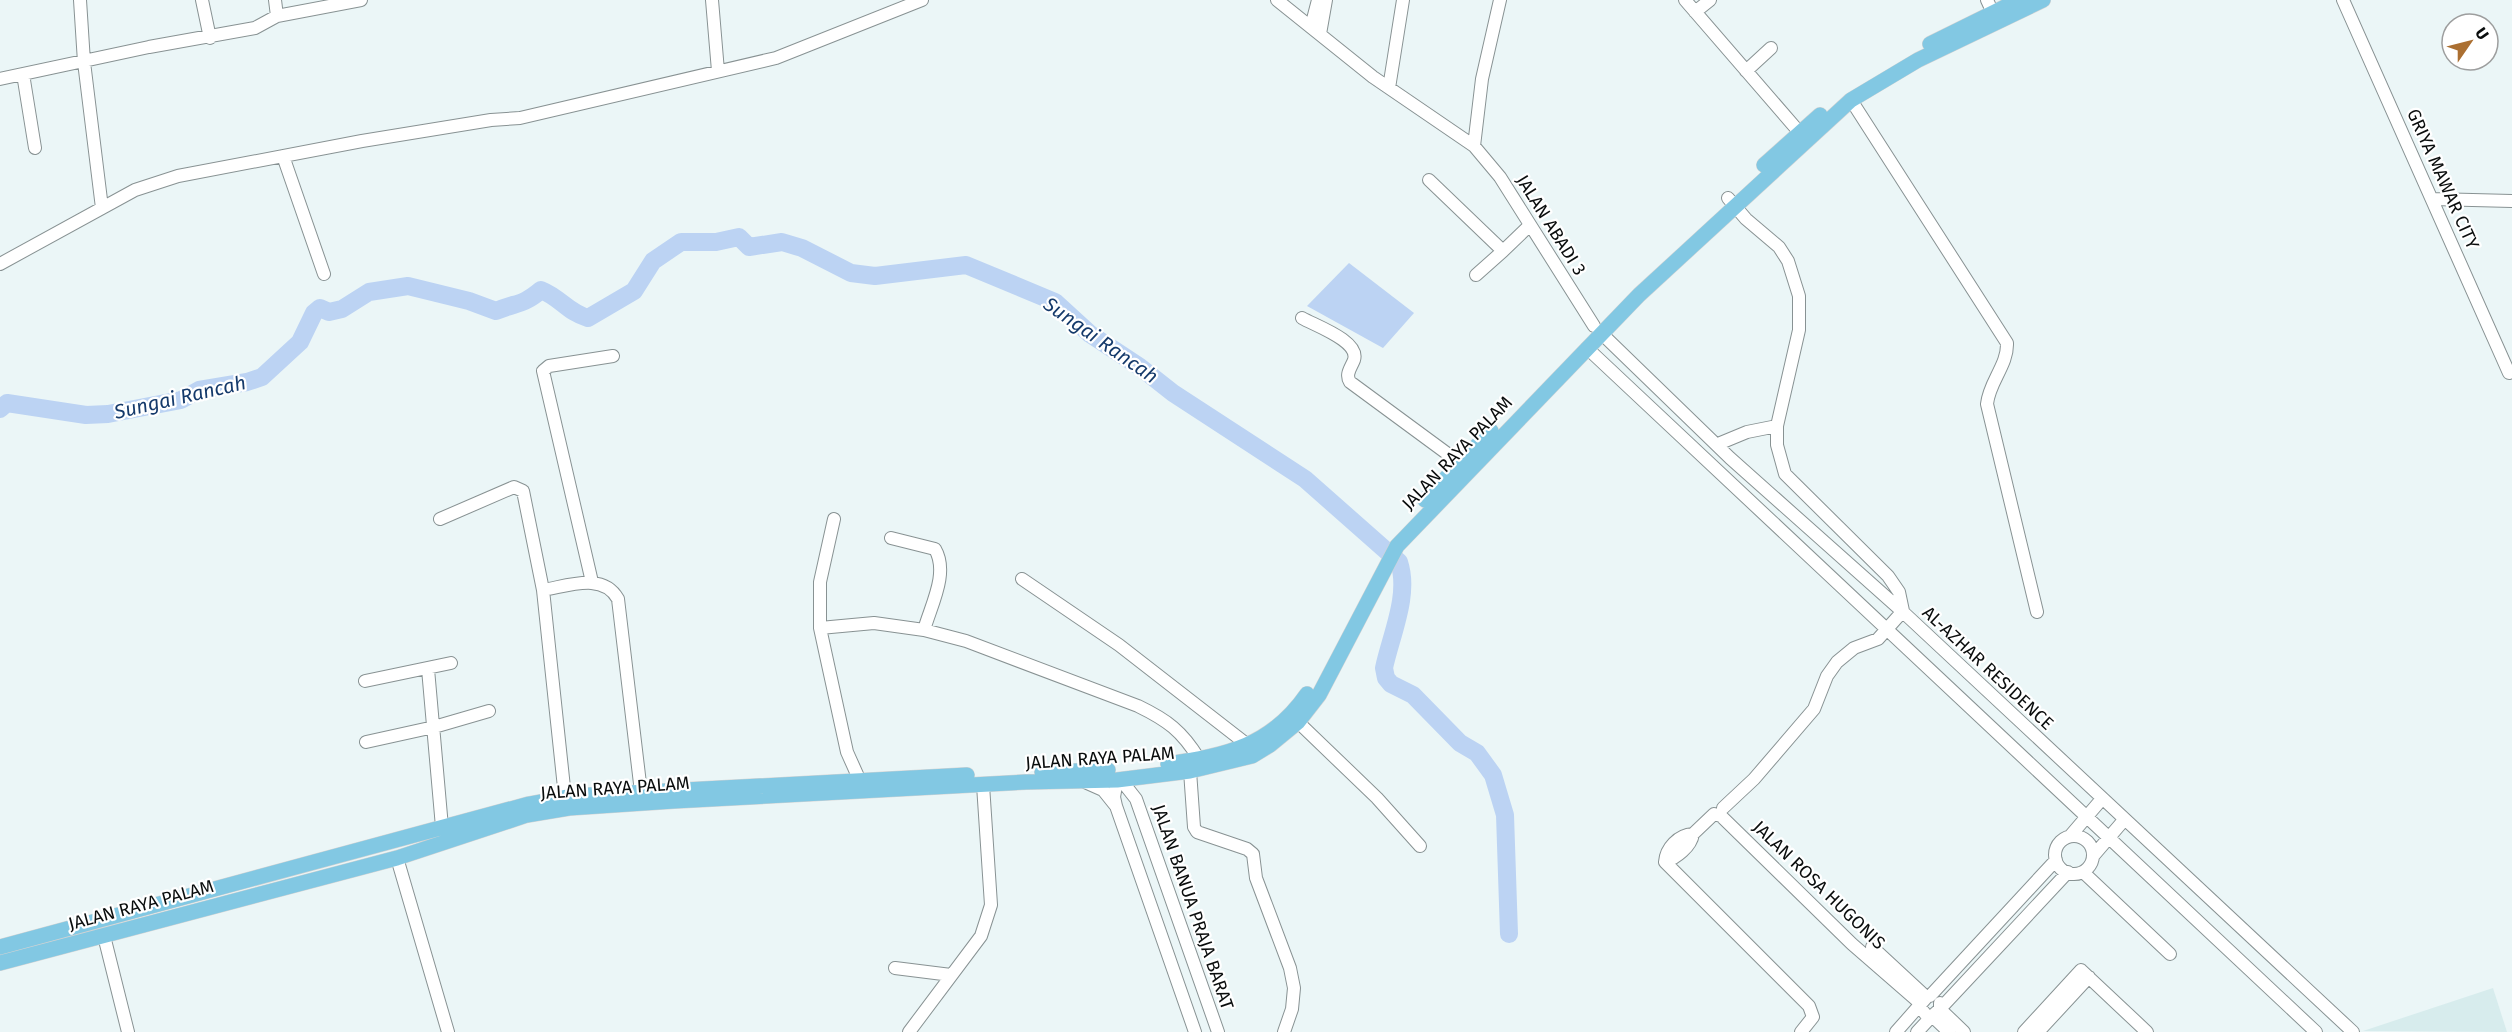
<svg xmlns="http://www.w3.org/2000/svg" width="2512" height="1032" font-family="'Fira Sans',sans-serif">
	<style>
		.built { fill: #d7eced }
		.water { fill: #bcd3f3 }
		.lines { fill: none; stroke-linecap: round; stroke-linejoin: round }
		.river { stroke: #bcd3f3; stroke-width: 18 }
		.minor-casing { stroke: #889293; stroke-width: 14 }
		.major-casing { stroke: #d3d3d3; stroke-width: 16 }
		.minor { stroke: #fff; stroke-width: 12 }
		.major { stroke: #82c8e3; stroke-width: 15 }
		.labels { text-anchor: middle; stroke-width: 4.5; stroke-linejoin: round; paint-order: stroke }
		.street-label { font-size: 18px; fill: #0a0d0d; stroke: #fff }
		.water-label { font-size: 20px; font-style: italic; fill: #153a6b; stroke: #fff }
	</style>
	<rect width="100%" height="100%" fill="#ebf6f7"/>
	<path class="built" d="M2493,988L2507,1032L2363,1031Z"/>
	<path class="water" d="M1349,263L1414,313L1383,348L1307,306Z"/>
	<g class="lines">
		<path class="river" d="M0,409L7,403L86,415L108,414L181,400L199,390L247,382L262,377L300,342L314,313L320,308L329,312L342,309L369,292L408,286L469,301L496,311C517,302 522,306 541,290C561,298 567,312 588,318L634,291L653,261L681,242H716L739,237L749,247L782,242L802,248L851,273L875,276L966,265L1055,302L1090,334L1140,367L1173,393L1305,479L1399,562C1410,595 1391,635 1384,668L1386,678L1391,684L1413,695L1460,743L1477,753L1493,775L1505,815L1509,934"/>
		<g class="minor-casing">
			<path id="minor" d="M80,0L84,62L102,208
				M202,0L210,38
				M275,0L277,16
				M712,0L718,71
				M1277,0L1373,77L1474,146L1500,177L1594,326
				M1685,0L1800,133
				M1987,0L1993,13
				M2343,0L2509,373
				M1695,12L1710,0
				M1311,27L1318,0
				M1320,34L1326,0
				M1746,71L1771,48
				M23,74L35,148
				M0,79L149,47L255,28L277,16L361,0
				M1389,88L1403,0
				M1851,100L2007,343C2008,365 1989,382 1987,404L2037,612
				M1474,146L1482,79L1500,0
				M283,156L324,274
				M1429,180L1503,251L1530,225
				M2433,199L2512,201
				M0,264L135,190L178,176L362,141L491,120L520,118L776,58L922,0
				M1476,275L1503,251
				M1302,318C1316,326 1360,341 1354,360C1351,368 1345,374 1350,382L1460,463
				M1601,333L1730,458L1903,612L2353,1032
				M1587,348L2316,1032
				M1718,444L1747,432L1777,426
				M440,519L514,487L523,491L543,590L565,797
				M891,538L935,549C949,573 931,605 924,630
				M1022,579L1119,645L1249,746
				M592,582L543,371L549,366L613,356
				M543,590C568,586 603,572 618,599L641,792
				M820,628V582L834,519
				M428,669L442,827
				M365,681L451,663
				M1298,722L1377,798L1420,846
				M366,742L434,727L489,711
				M1190,771L1194,827L1197,832L1247,849L1253,854L1256,878L1290,968L1294,988L1292,1009L1284,1032
				M1115,779L1125,785L1136,799L1218,1032
				M1117,780L1114,797L1116,806L1195,1032
				M860,781L847,752L820,628L874,623L924,630L966,641L1138,706C1167,720 1182,731 1199,759
				M1085,782L1103,790L1115,805
				M1723,808L1754,779L1814,709L1827,676L1837,662L1854,648L1878,639L1903,611L1899,592L1888,576L1785,474L1777,445V426L1799,330V296L1788,261L1779,247L1746,219L1728,198
				M2071,835L2101,800
				M2055 855a19 19 0 1 1 38 0a19 19 0 1 1-38 0Z
				M2094,855L2124,820
				M397,858L448,1032
				M1665,862C1676,858 1691,847 1693,834
				M2083,872L2170,954
				M104,936L128,1032
				M1872,947L1926,997
				M895,968L951,975
				M1930,996L2056,860
				M1919,1006L1927,1016H1932L1940,1009V1003
				M909,1032L981,936L991,905L983,785
				M1801,1032L1813,1017L1809,1006L1665,862C1666,848 1678,835 1693,834L1714,814L1721,816L1852,944L1921,1004
				M1896,1032L1926,998
				M1917,1032L1932,1016L1949,1032
				M1964,1032L1940,1009L2068,872
				M2024,1032L2081,970L2147,1032
				M2038,1032L2089,977"/>
		</g>
		<g class="major-casing">
			<path id="major" d="M1930,44L2019,0
				M1764,165L1820,115
				M1425,500L1491,431
				M1168,764C1227,755 1271,746 1307,694
				M1042,772L1108,770
				M0,947L529,804L572,796L967,775
				M0,963L397,858L527,815L569,808L674,801L1026,782L1117,780L1190,771L1252,756L1270,745L1298,722L1319,695L1397,546L1639,295L1851,100L1918,60L2043,0"/>
		</g>
		<use href="#minor" class="minor"/>
		<use href="#major" class="major"/>
	</g>
	<g class="labels">
		<g class="street-label">
			<text transform="translate(2443 179) rotate(66)" y="6">GRIYA MAWAR CITY</text>
			<text transform="translate(1551 225) rotate(58)" y="6">JALAN ABADI 3</text>
			<text transform="translate(1457 453) rotate(-46)" y="6">JALAN RAYA PALAM</text>
			<text transform="translate(1988 668) rotate(43)" y="6">AL-AZHAR RESIDENCE</text>
			<text transform="translate(1100 758) rotate(-4)" y="6">JALAN RAYA PALAM</text>
			<text transform="translate(615 788) rotate(-4)" y="6">JALAN RAYA PALAM</text>
			<text transform="translate(1819 885) rotate(44)" y="6">JALAN ROSA HUGONIS</text>
			<text transform="translate(141 905) rotate(-15)" y="6">JALAN RAYA PALAM</text>
			<text transform="translate(1193 907) rotate(71)" y="6">JALAN BANUA PRAJA BARAT</text>
		</g>
		<g class="water-label">
			<text transform="translate(1101 340) rotate(35)" y="7">Sungai Rancah</text>
			<text transform="translate(180 397) rotate(-13)" y="7">Sungai Rancah</text>
		</g>
	</g>
	<g transform="translate(2470 42) rotate(55)"><circle r="28" fill="#ffffff" stroke="#9d9e9e" stroke-width="1.5"/>
	<path d="M0-4.5L10 22L0 15L-10 22Z" fill="#ab6f31"/>
	<text y="-9" font-size="16" font-weight="bold" text-anchor="middle" fill="#0a0d0d">U</text>
	</g>
</svg>
